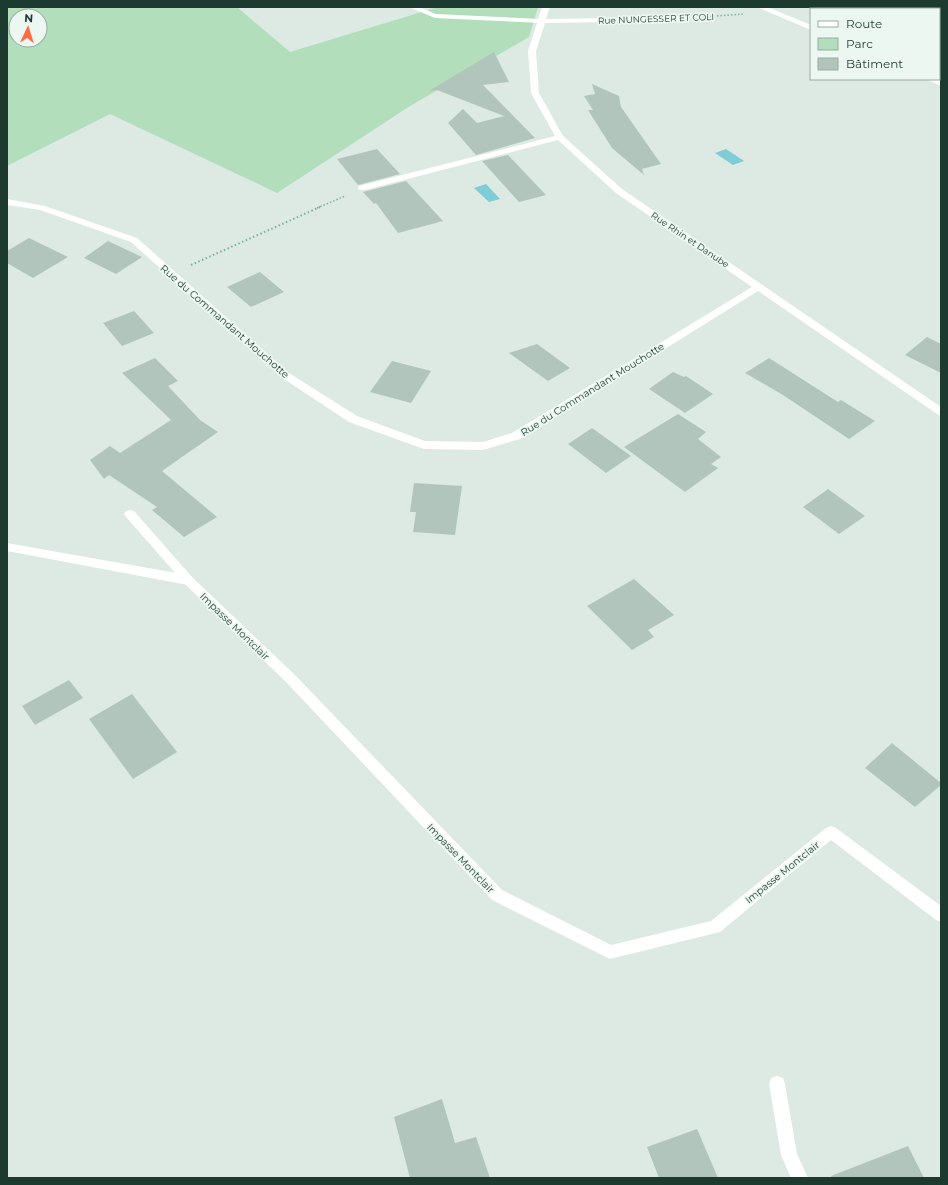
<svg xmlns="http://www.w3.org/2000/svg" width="948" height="1185" font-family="Montserrat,sans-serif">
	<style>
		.green { fill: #b2debc; fill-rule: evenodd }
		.water { fill: #7dccd6 }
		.building { fill: #b1c5bc }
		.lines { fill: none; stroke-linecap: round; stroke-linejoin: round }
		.path-far1 { stroke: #79b19d; stroke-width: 1.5; stroke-dasharray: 1.5 2; stroke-linecap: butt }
		.path { stroke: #79b19d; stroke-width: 2; stroke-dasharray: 1.5 2.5; stroke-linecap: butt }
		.service { fill: #fff; fill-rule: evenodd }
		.minor { fill: #fff; fill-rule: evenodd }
		.labels { text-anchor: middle; stroke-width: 3.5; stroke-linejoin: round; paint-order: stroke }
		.far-street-label { font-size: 9px; fill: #1d3a31; stroke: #ecf7f1 }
		.street-label { font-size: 10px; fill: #1d3a31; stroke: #ecf7f1 }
	</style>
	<rect width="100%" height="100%" fill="#dceae3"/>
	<path class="green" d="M7,7H237L290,52L438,7H538L529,37L410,106L277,193L110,114L7,166ZM16,16H40V40H16Z"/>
	<path class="water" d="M726,149L744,161L733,165L715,153Z
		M486,184L500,199L489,202L474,188Z"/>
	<path class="building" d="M494,52L509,82L483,85L535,138L476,155L448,123L463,109L477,123L504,116L437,90L429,91Z
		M592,84L619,96L621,107L661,164L642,169L644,175L612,148L588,110H593L584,96L595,94Z
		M377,149L400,174L358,185L337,159Z
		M508,155L546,195L519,202L482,161Z
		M406,181L443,221L398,233L376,203L374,204L363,192Z
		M29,238L68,257L33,278L7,263V251Z
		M108,241L142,257L116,274L84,258Z
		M260,272L284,292L251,307L227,287Z
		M134,311L154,333L122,346L103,323Z
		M927,337L941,344V373L905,355Z
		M537,344L570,368L548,381L509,353Z
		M155,358L178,381L168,386L200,420L218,432L162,471L217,517L184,537L152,510L157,507L109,475L104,479L90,460L110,446L120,453L171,420L122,373Z
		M769,358L838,402L841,400L875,421L849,439L783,395L745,373Z
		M392,361L431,371L411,403L370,392Z
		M673,372L684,377L686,376L713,394L685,413L649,389Z
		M678,414L706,432L698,439L721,457L711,464L718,468L685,492L624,447Z
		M592,428L631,456L606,473L568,444Z
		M414,483L462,486L455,535L413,532L416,512H410Z
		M828,489L865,516L839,534L803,507Z
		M634,579L674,615L648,630L654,637L632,650L587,606Z
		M69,680L83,698L35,725L22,706Z
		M132,694L177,752L133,779L89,719Z
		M892,743L941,783V785L915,807L865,768Z
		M442,1099L455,1143L476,1137L490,1178H410L394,1117Z
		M697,1129L718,1178H659L647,1147Z
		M908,1146L924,1178H832L831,1176Z"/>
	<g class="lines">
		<path class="path-far1" d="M703,17L744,14
			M317,208L345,196"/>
		<path class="path" d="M191,265L320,207"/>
		<path class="service" d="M409,7H419L436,14L542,19L546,21L542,23L435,18Z
			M7,543L188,575L192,577L194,580L192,583L188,585L7,551Z"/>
		<path class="minor" d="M542,7H550L546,19L687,17L688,19L684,21L545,23L536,51L539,93L563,136L622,189L941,407V416L937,414L758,291L520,439L483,450L424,449L349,422L281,377L131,242L40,210L7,205V199L45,206L137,238L289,373L357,416L425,441L483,442L512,433L752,287L616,193L558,140L365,190H359L358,188L359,186L555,136L531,93L528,51Z
			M757,7H767L811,25V30Z
			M930,7H938L940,9H932Z
			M926,79H936L941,81V86Z
			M130,510L134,511L192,577L295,675L502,890L611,945L711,921L826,828L831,826L836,828L941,906V922L936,920L831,840L720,932L610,959L492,900L287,683L184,583L126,517L124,514L126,511Z
			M777,1076L783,1078L785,1084L797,1154L808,1178H791L781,1155L769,1084L771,1078Z"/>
	</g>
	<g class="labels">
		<g class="far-street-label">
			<text transform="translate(656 19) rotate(-2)" y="3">Rue NUNGESSER ET COLI</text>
			<text transform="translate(690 240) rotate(34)" y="3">Rue Rhin et Danube</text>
		</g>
		<g class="street-label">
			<text transform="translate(225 321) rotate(41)" y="4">Rue du Commandant Mouchotte</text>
			<text transform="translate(592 389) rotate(-32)" y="4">Rue du Commandant Mouchotte</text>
			<text transform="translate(235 626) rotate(44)" y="4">Impasse Montclair</text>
			<text transform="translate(461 858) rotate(46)" y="4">Impasse Montclair</text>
			<text transform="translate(782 872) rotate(-39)" y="4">Impasse Montclair</text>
		</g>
	</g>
	<rect width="948" height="1185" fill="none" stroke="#1d3a31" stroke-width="16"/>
	<rect x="810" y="8" width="130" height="72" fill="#ecf7f1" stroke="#99aba4"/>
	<rect x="818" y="21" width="20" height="6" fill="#ffffff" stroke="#99aba4"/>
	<text x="846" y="28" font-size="12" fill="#1d3a31">Route</text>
	<rect x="818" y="38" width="20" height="12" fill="#b2debc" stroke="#99aba4"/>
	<text x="846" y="48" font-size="12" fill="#1d3a31">Parc</text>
	<rect x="818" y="58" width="20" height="12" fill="#b1c5bc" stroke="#99aba4"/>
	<text x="846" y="68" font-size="12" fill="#1d3a31">Bâtiment</text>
	<g transform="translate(28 28) rotate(4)"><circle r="19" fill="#ecf7f1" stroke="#99aba4"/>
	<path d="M0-3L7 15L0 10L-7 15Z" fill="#ff6b45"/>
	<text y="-6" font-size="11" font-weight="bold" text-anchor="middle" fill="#1d3a31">N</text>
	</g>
</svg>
